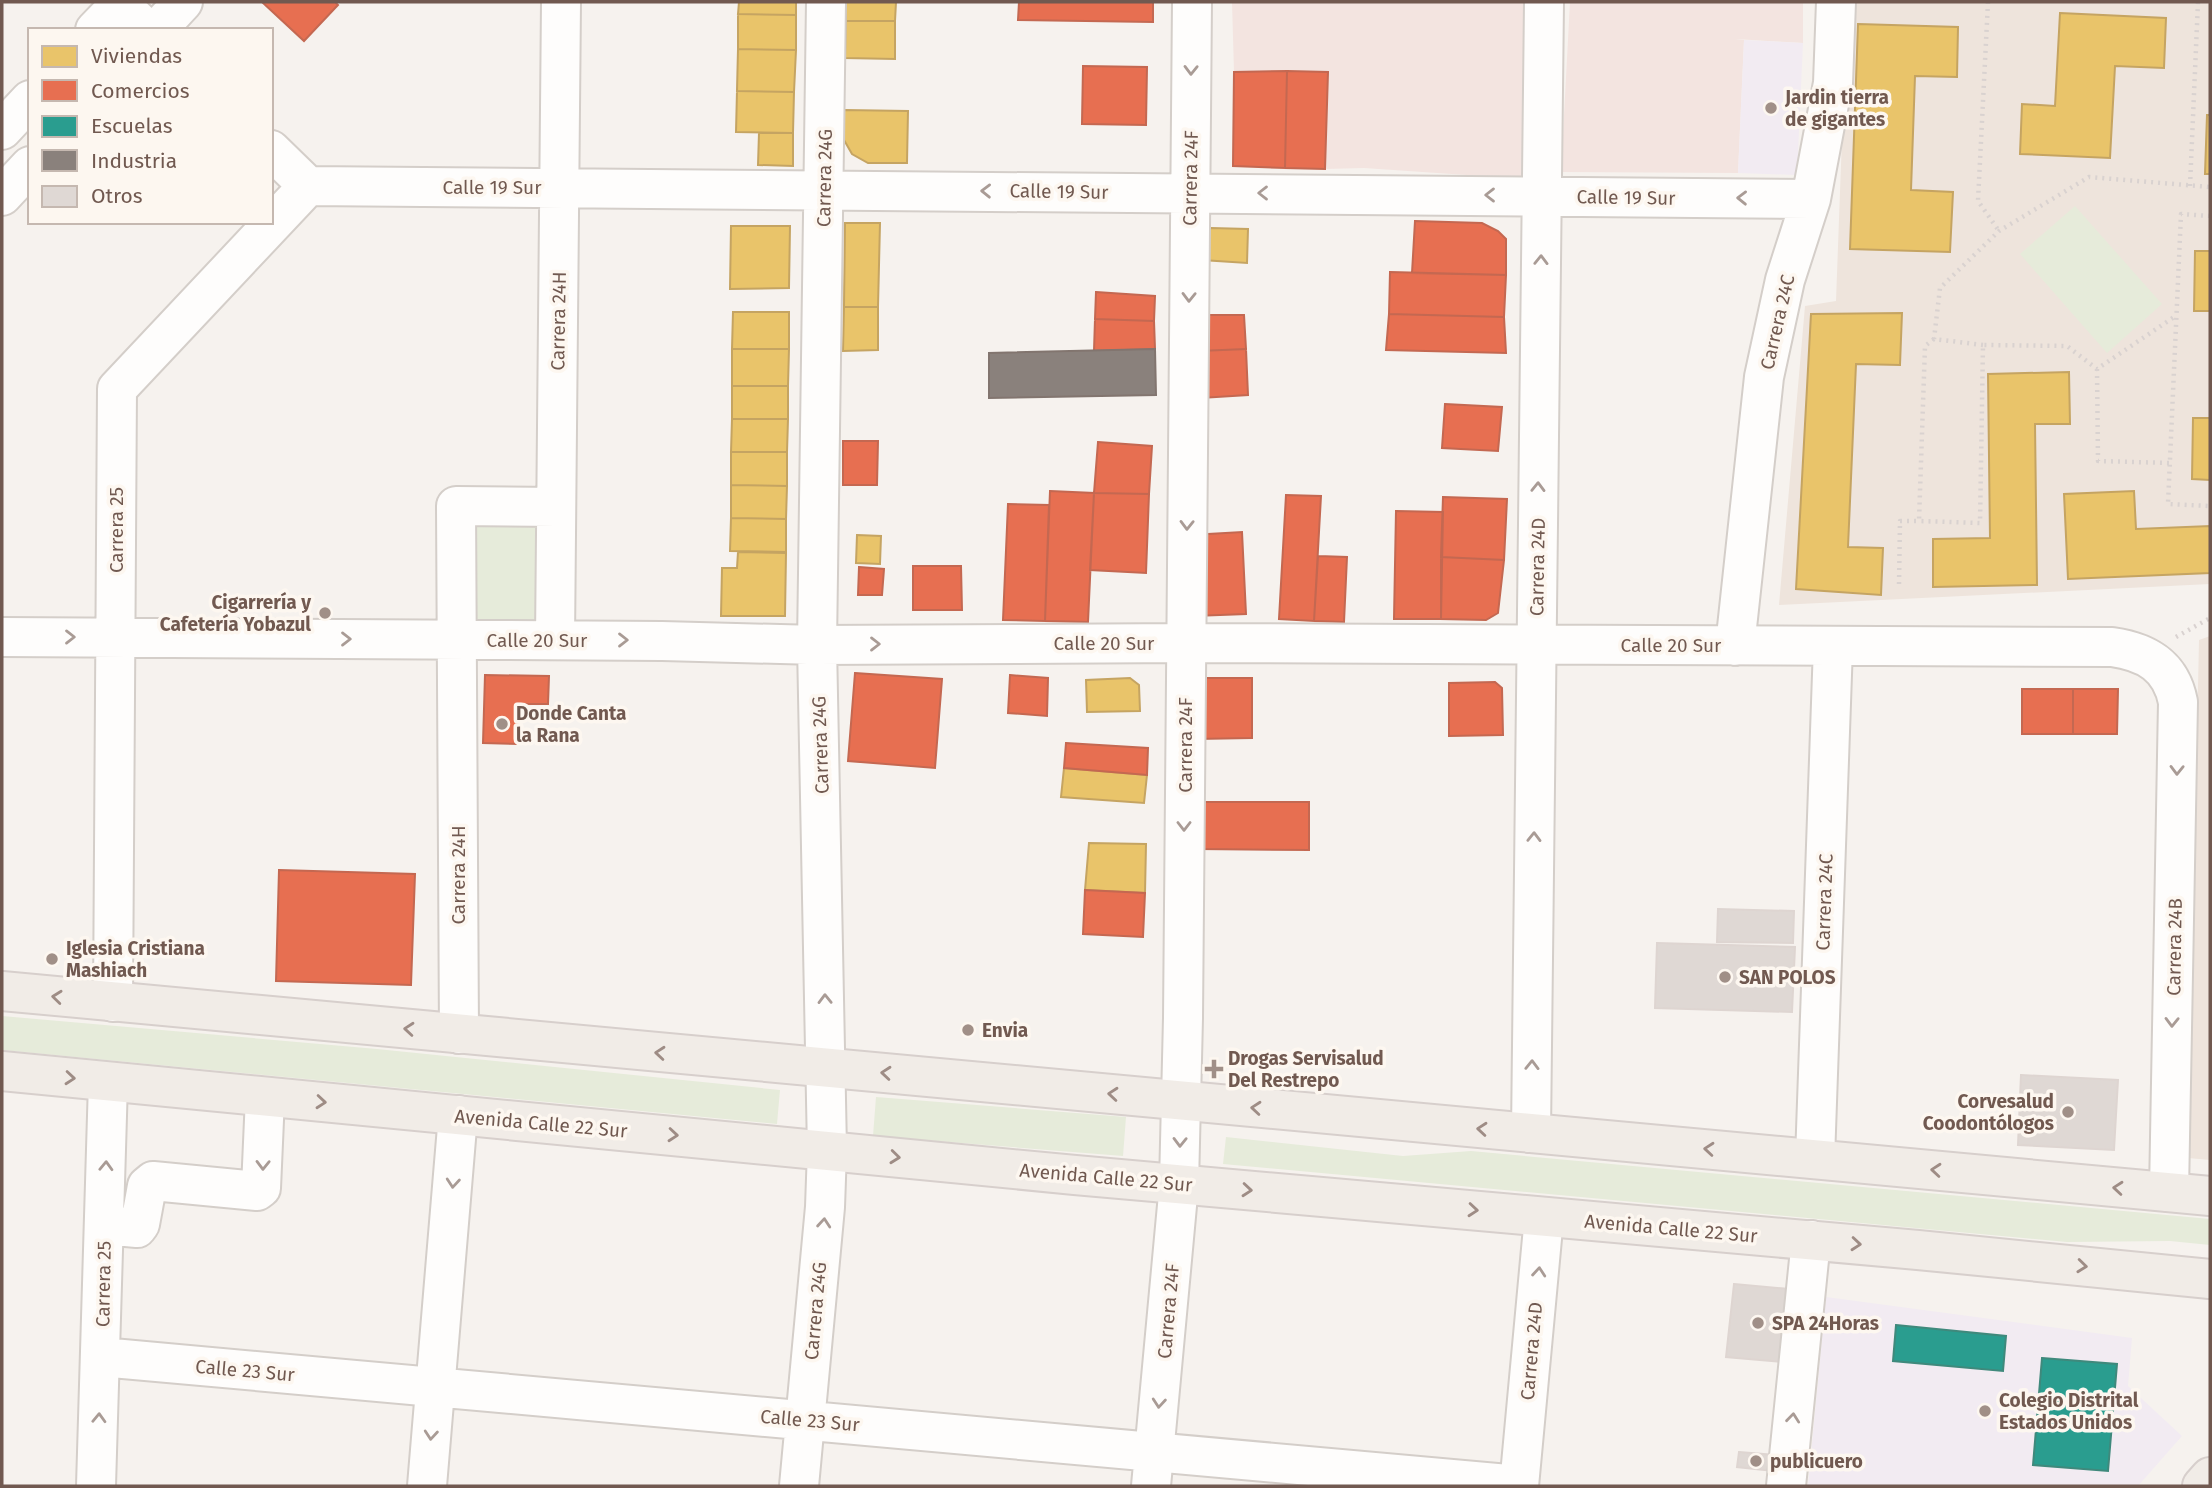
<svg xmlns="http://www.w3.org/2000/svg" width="2212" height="1488" font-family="'Fira Sans',sans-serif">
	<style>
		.residential { fill: #eee4dc }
		.commercial { fill: #f3e4e0 }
		.education { fill: #f2ebf2 }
		.green { fill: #e6ebda }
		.homes { fill: #e9c46a; stroke: #c5a462; stroke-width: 2 }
		.shops { fill: #e76f51; stroke: #c46851; stroke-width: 2 }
		.schools { fill: #2a9d8f; stroke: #3f897c; stroke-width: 2 }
		.industry { fill: #8a817c; stroke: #82756f; stroke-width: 2 }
		.building { fill: #dfd8d4; stroke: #ded5d1; stroke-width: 2 }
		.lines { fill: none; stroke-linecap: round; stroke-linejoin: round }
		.minor-casing { stroke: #d4cec9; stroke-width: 42 }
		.major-casing { stroke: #d7cfcc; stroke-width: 42 }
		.path { stroke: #d9d2d0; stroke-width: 4.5; stroke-dasharray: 2 5; stroke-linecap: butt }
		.minor { stroke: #fefdfc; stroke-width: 38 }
		.major { stroke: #f1ece7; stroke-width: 38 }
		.oneway { stroke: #a99b95 }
		.oneway2 { stroke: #9e8c85 }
		.poi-dot { fill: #a08f87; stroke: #fdf7f0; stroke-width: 2.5 }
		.labels { text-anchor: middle; stroke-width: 7; stroke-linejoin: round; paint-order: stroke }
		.poi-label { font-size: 19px; font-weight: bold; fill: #715950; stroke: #fdf7f0; text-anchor: start }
		.street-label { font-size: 19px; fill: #715950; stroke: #fdf7f0 }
	</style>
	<rect width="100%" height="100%" fill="#f6f2ee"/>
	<path class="residential" d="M1847,2H2210V584L1779,605L1805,306L1836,301Z
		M2210,636V1160L2188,1158L2199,640Z"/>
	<path class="commercial" d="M1232,2H1525V179L1364,168L1325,169L1328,72H1234Z
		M1570,2H1803V43L1736,39L1744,40L1738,173L1561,172Z"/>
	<path class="education" d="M1744,40L1803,43L1797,175L1738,173Z
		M1826,1297L2132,1338L2128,1386L2182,1436L2138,1486H1808Z"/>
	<path class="green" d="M2075,206L2162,304L2107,353L2020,254Z
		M469,519L539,520L536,627L467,625Z
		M2,1016L377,1049L780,1090L777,1124L2,1050Z
		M876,1097L1126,1117L1123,1156L873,1136Z
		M1226,1137L1403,1156L1471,1151L2210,1219V1245L2170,1241L2067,1242L1223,1164Z"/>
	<path class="homes" d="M739,2H796V15L738,14Z
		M846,2H896L895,21H846Z
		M2060,13L2166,18L2164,68L2115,66L2110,158L2020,154L2022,104L2055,106Z
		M738,14L796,15V50L738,49Z
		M846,21H895V59L845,58Z
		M1858,24L1958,27L1957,77L1915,76L1911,190L1953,192L1950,252L1850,249Z
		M738,49L796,50L794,92L737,91Z
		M737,91L794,92L793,133L736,132Z
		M844,110L908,111L907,163H868L852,154L844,140Z
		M2207,115H2210V174H2205Z
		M759,133H793V166L758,165Z
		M845,223H880L878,307H844Z
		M731,226H790L789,288L730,289Z
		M1211,228L1248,229L1247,263L1202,260L1204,234Z
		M2195,251H2210V311H2194Z
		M844,307H878V350L843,351Z
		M733,312H789V349H732Z
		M1902,313L1900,365L1856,364L1848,547L1883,548L1881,595L1796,589L1811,314Z
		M732,349H789L788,386H732Z
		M2069,372L2070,424H2035L2037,585L1933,587V539L1990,538L1988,374Z
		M732,386H788V419H732Z
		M2193,418H2210V480L2192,479Z
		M732,419H788L787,452H731Z
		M731,452H787V486L731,485Z
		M731,485L787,486L786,519L731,518Z
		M2134,491L2136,529L2210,526V573L2068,579L2064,494Z
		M731,518L786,519V552L730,551Z
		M857,535L881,536L880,564L856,563Z
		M738,552L786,553L785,616H721L722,568H737Z
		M1130,678L1139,685L1140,711L1087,712L1086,680Z
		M1064,768L1147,775L1144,803L1061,797Z
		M1089,843L1146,844L1145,893L1085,890Z"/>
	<path class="shops" d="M262,2H335L338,5L304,41Z
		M1019,2H1153V22L1018,20Z
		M1083,66L1147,67L1146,125L1082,124Z
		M1287,71L1328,72L1325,169L1285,168Z
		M1287,71L1285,168L1233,166L1234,72Z
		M1415,221L1482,223L1498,231L1506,239V275L1412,273Z
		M1390,272L1506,275L1504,317L1389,314Z
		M1096,292L1155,296L1154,321L1095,319Z
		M1389,314L1504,317L1506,353L1386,350Z
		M1200,315H1244L1246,349L1199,351Z
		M1095,319L1154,321L1155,349L1094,351Z
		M1246,349L1248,395L1201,398L1199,351Z
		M1445,404L1502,407L1498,451L1442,448Z
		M843,441H878L877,485H843Z
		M1098,442L1152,446L1149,494L1094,493Z
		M1050,491L1094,493L1088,622L1045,621Z
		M1094,493L1149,494L1146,573L1090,570Z
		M1286,495L1321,496L1314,621L1279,619Z
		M1443,497L1507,499L1504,560L1441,557Z
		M1008,504L1049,505L1045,621L1003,620Z
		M1396,511L1443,512L1441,619H1394Z
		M1242,532L1246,614L1194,616L1191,535Z
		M1318,556L1347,557L1344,622L1314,621Z
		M1441,557L1504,560L1498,613L1486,620L1441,619Z
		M913,566H961L962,610H913Z
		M859,567L884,569L882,595H858Z
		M855,673L942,679L935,768L848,761Z
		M485,675L549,676L548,704H520L519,744L483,743Z
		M1010,675L1048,678L1047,716L1008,713Z
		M1195,678H1252V738L1196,739Z
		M1495,682L1502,688L1503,735L1449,736V683Z
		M2022,689H2073V734H2022Z
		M2073,689H2118L2117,734H2073Z
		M1066,743L1148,748L1147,775L1064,768Z
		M1198,802H1309V850L1198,849Z
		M279,870L415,874L411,985L276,981Z
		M1085,890L1145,893L1143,937L1083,934Z"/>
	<path class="schools" d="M1896,1325L2006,1336L2003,1371L1893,1361Z
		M2042,1358L2117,1364L2108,1471L2033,1465Z"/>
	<path class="industry" d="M1155,349L1156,395L989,398V353Z"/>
	<path class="building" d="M1718,909L1794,911L1793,943L1717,942Z
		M1657,943L1795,947L1792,1012L1655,1008Z
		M2021,1075L2118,1080L2114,1150L2018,1145Z
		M1734,1284L1789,1289L1782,1362L1726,1357Z
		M1739,1452L1775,1455L1773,1471L1737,1467Z"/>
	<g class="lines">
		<g class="minor-casing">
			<path id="minor" d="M118,2L147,30
				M95,30L122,2
				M157,30L183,2
				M2,130L30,100
				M271,150L308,186
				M308,186L1811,199
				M2,196L30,166
				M2,637L662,641L817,645L1186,643L2112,647C2147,652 2171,666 2178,702L2169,1192
				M555,640L561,2
				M1735,646L1764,377L1785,280L1811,199L1833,83L1836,2
				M113,1002L117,389L308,186
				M459,1034L456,506L556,507
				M1531,1133L1544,2
				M1815,1159L1833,646
				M104,1225L137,1228L140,1224L147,1186L153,1181L257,1191L261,1188L265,1097
				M101,1357L1519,1485
				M96,1486L108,1082
				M427,1486L458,1115
				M799,1486L825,1207L827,1150L817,645L826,2
				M1151,1486L1179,1184L1183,1018L1192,2
				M1519,1486L1544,1217
				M1786,1486L1811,1240"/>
		</g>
		<g class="major-casing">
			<path id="major" d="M2,991L2210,1196
				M2,1071L1075,1175L1918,1250L2210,1279
				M2202,1486L2210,1477"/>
		</g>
		<path class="path" d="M1988,2L1978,201L1999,231
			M2190,186L2198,2
			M2210,216L2181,214L2168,504L2210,506
			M1934,339L1925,346L1919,521L1980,523L1983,345L2067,346L2097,369L2177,315
			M1983,345L1934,339L1940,288L1999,231L2089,177L2210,187
			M2097,369L2098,461L2170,463
			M1899,584L1900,521H1919
			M2176,637L2210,618"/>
		<use href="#minor" class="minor"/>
		<use href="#major" class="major"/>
	</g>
	<defs><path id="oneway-chevron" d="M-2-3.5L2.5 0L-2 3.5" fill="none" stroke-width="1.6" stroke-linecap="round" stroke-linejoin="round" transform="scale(1.75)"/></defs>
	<g class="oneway">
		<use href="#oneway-chevron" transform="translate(1191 70) rotate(91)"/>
		<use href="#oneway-chevron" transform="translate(986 191) rotate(-179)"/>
		<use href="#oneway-chevron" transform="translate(1263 193) rotate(-180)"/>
		<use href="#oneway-chevron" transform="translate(1490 195) rotate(-180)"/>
		<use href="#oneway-chevron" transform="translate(1742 198) rotate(-179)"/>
		<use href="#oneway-chevron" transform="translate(1541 260) rotate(-89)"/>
		<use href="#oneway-chevron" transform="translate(1189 297) rotate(91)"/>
		<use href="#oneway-chevron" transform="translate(1538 487) rotate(-89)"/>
		<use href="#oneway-chevron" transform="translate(1187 525) rotate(91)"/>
		<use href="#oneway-chevron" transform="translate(70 637)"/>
		<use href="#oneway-chevron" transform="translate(346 639)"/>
		<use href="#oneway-chevron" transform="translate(623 640)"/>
		<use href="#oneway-chevron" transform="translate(875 644)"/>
		<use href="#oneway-chevron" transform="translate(2177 770) rotate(91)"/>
		<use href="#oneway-chevron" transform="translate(1184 826) rotate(90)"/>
		<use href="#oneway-chevron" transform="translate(1534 837) rotate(-89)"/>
		<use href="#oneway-chevron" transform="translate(825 999) rotate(-91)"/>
		<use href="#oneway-chevron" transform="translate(2172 1022) rotate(91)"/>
		<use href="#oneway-chevron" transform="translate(1532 1065) rotate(-89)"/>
		<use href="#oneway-chevron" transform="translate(1180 1142) rotate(91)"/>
		<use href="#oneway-chevron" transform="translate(263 1165) rotate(91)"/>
		<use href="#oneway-chevron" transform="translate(106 1166) rotate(-88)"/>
		<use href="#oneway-chevron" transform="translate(453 1183) rotate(95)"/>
		<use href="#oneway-chevron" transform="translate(824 1223) rotate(-85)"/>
		<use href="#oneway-chevron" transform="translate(1539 1272) rotate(-85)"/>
		<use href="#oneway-chevron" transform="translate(1159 1403) rotate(95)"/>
		<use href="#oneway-chevron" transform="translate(99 1418) rotate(-88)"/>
		<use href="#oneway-chevron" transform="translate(1793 1418) rotate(-84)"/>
		<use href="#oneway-chevron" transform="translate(431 1435) rotate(95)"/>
	</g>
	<g class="oneway2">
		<use href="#oneway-chevron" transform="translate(57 997) rotate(-174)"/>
		<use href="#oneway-chevron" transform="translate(409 1029) rotate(-175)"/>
		<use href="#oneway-chevron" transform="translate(660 1053) rotate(-175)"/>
		<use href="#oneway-chevron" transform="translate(886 1073) rotate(-175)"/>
		<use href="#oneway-chevron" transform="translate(70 1078) rotate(5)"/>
		<use href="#oneway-chevron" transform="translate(1113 1094) rotate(-175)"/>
		<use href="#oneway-chevron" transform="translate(321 1102) rotate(5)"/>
		<use href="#oneway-chevron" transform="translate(1256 1108) rotate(-175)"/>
		<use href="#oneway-chevron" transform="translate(1482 1129) rotate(-175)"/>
		<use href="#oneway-chevron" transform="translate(673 1135) rotate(5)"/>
		<use href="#oneway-chevron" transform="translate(1709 1149) rotate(-175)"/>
		<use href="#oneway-chevron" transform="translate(895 1157) rotate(6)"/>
		<use href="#oneway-chevron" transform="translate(1936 1170) rotate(-175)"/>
		<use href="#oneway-chevron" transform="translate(2118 1188) rotate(-175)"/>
		<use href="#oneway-chevron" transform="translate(1247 1190) rotate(5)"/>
		<use href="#oneway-chevron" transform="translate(1473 1210) rotate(5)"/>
		<use href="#oneway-chevron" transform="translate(1856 1244) rotate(5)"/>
		<use href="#oneway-chevron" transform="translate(2082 1266) rotate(6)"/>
	</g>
	<g class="poi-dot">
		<circle cx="1771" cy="108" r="7"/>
		<circle cx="325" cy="613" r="7"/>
		<circle cx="502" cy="724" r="7"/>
		<circle cx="52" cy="959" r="7"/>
		<circle cx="1725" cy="977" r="7"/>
		<circle cx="968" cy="1030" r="7"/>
		<path d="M1210.5 1058.5h7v7h7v7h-7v7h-7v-7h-7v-7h7z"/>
		<circle cx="2068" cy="1112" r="7"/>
		<circle cx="1758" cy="1323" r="7"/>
		<circle cx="1985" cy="1411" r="7"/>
		<circle cx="1756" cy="1461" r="7"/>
	</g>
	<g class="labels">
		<g class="poi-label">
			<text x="1785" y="104">Jardin tierra<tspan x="1785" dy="22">de gigantes</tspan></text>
			<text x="311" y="609" text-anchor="end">Cigarrería y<tspan x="311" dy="22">Cafetería Yobazul</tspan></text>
			<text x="516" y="720">Donde Canta<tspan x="516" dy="22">la Rana</tspan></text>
			<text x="66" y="955">Iglesia Cristiana<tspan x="66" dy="22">Mashiach</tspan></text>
			<text x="1739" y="984">SAN POLOS</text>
			<text x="982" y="1037">Envia</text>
			<text x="1228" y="1065">Drogas Servisalud<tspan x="1228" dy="22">Del Restrepo</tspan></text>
			<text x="2054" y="1108" text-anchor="end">Corvesalud<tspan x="2054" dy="22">Coodontólogos</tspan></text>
			<text x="1772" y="1330">SPA 24Horas</text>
			<text x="1999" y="1407">Colegio Distrital<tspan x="1999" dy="22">Estados Unidos</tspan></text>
			<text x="1770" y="1468">publicuero</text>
		</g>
		<g class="street-label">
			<text transform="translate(824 178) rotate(-89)" y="7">Carrera 24G</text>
			<text transform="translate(1190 178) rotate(-89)" y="7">Carrera 24F</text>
			<text x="492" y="194">Calle 19 Sur</text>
			<text transform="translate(1059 191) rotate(1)" y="7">Calle 19 Sur</text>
			<text transform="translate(1626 197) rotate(1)" y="7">Calle 19 Sur</text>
			<text transform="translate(558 321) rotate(-89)" y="7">Carrera 24H</text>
			<text transform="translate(1777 322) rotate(-77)" y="7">Carrera 24C</text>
			<text transform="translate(116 530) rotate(-90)" y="7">Carrera 25</text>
			<text transform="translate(1537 567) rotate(-89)" y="7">Carrera 24D</text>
			<text x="537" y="647">Calle 20 Sur</text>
			<text x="1104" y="650">Calle 20 Sur</text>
			<text x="1671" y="652">Calle 20 Sur</text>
			<text transform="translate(820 745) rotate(-92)" y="7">Carrera 24G</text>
			<text transform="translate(1185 745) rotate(-90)" y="7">Carrera 24F</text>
			<text transform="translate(458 875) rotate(-90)" y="7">Carrera 24H</text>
			<text transform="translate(1824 902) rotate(-88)" y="7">Carrera 24C</text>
			<text transform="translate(2174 947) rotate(-89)" y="7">Carrera 24B</text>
			<text transform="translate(541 1123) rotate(5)" y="7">Avenida Calle 22 Sur</text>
			<text transform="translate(1106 1177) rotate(5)" y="7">Avenida Calle 22 Sur</text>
			<text transform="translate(1671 1228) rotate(5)" y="7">Avenida Calle 22 Sur</text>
			<text transform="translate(103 1284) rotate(-89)" y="7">Carrera 25</text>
			<text transform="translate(815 1311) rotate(-85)" y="7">Carrera 24G</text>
			<text transform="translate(1168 1311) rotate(-85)" y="7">Carrera 24F</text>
			<text transform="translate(1531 1351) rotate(-85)" y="7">Carrera 24D</text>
			<text transform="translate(245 1370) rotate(5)" y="7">Calle 23 Sur</text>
			<text transform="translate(810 1420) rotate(5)" y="7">Calle 23 Sur</text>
		</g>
	</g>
	<rect width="2212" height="1488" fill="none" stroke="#715950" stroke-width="7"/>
	<rect x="28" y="28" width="245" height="196" fill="#fdf7f0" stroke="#c5b8b0" stroke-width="2"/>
	<rect x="42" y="46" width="35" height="21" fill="#e9c46a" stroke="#c5b8b0" stroke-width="2"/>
	<text x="91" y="63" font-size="21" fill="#715950">Viviendas</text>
	<rect x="42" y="80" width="35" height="21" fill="#e76f51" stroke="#c5b8b0" stroke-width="2"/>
	<text x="91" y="98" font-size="21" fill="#715950">Comercios</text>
	<rect x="42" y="116" width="35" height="21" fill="#2a9d8f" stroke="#c5b8b0" stroke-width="2"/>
	<text x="91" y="133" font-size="21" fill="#715950">Escuelas</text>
	<rect x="42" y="150" width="35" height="21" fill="#8a817c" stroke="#c5b8b0" stroke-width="2"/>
	<text x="91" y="168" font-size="21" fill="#715950">Industria</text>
	<rect x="42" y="186" width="35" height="21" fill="#dfd8d4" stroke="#c5b8b0" stroke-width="2"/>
	<text x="91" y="203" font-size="21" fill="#715950">Otros</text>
</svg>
